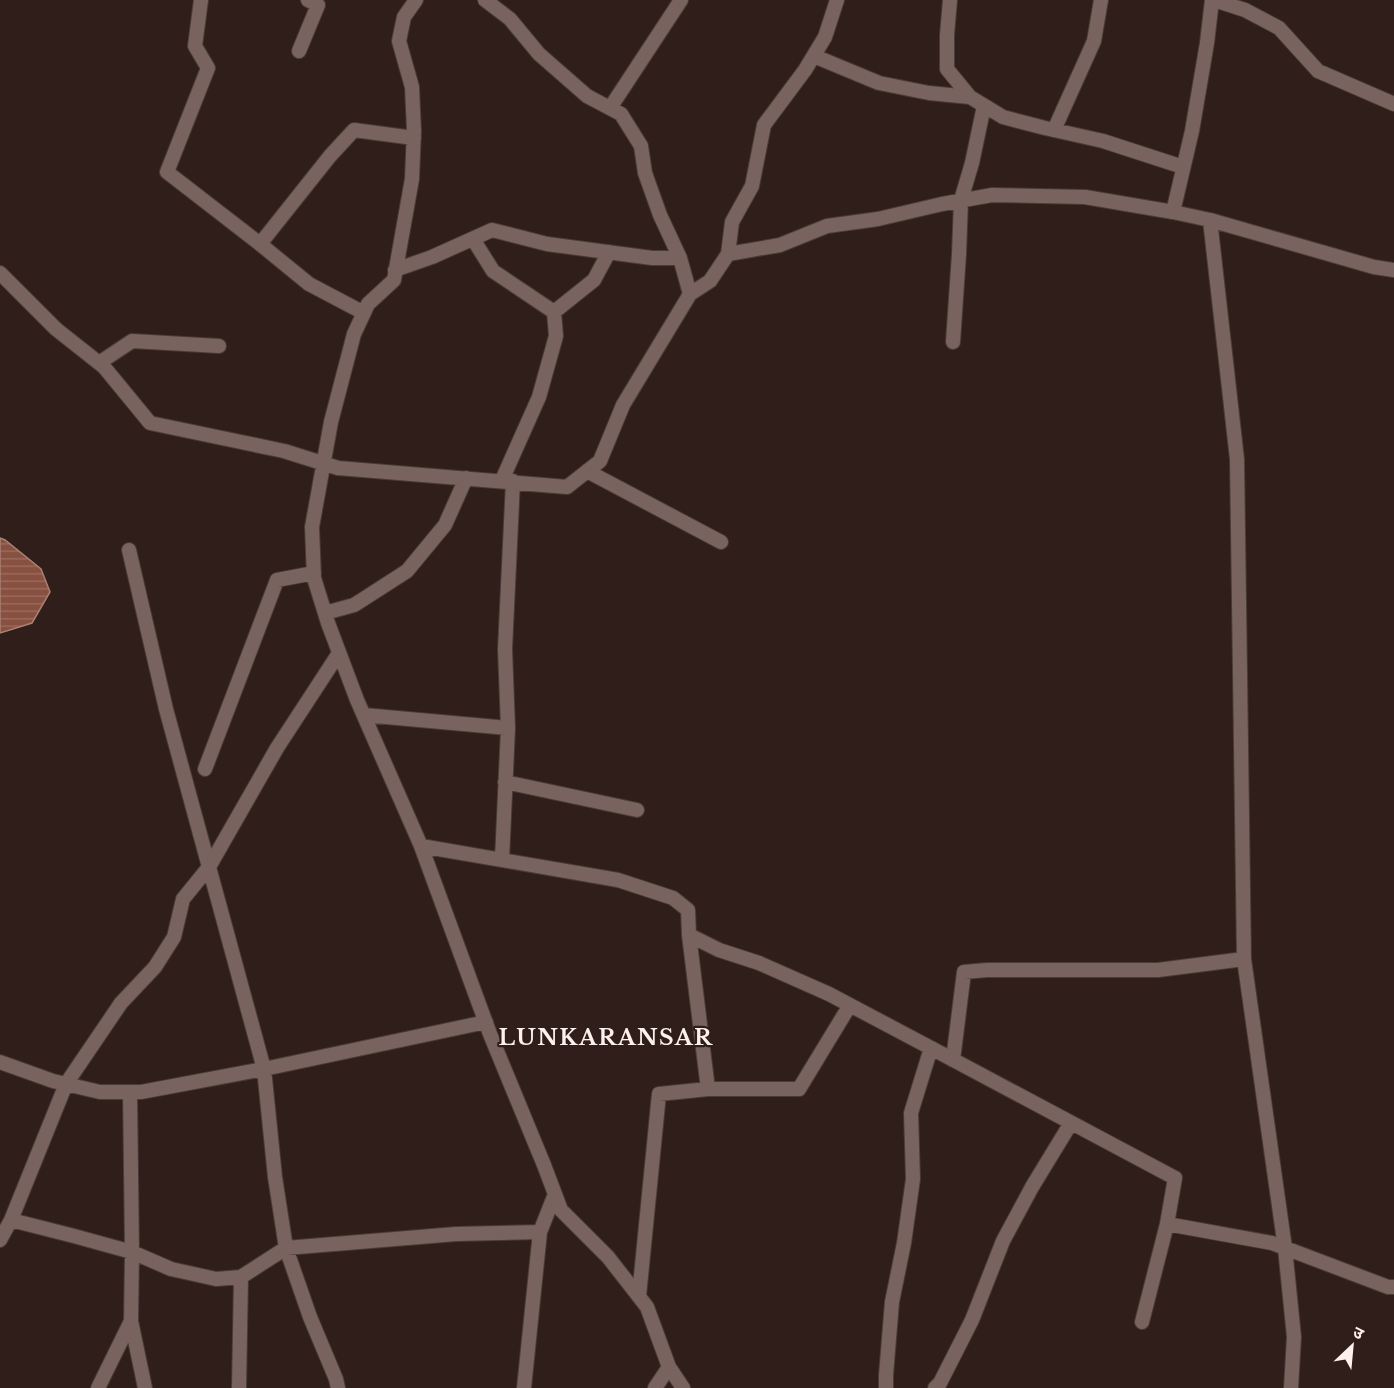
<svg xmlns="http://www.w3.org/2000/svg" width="1394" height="1388" font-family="'Libre Baskerville','Noto Sans Devanagari',serif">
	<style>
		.water { fill: url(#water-rules); stroke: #ab8074; stroke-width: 1.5 }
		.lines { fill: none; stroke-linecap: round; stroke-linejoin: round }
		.minor-casing { stroke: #493b38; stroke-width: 16 }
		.minor { stroke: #78635e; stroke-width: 14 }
		.labels { text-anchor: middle; stroke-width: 4.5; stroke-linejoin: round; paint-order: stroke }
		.district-label { font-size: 22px; font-weight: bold; letter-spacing: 1.5px; fill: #fdf1ed; stroke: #2f1e19 }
	</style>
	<defs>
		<pattern id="water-rules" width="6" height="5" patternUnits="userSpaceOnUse" patternTransform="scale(1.5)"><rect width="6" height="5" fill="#885040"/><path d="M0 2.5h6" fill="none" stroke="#9a6a5c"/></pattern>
	</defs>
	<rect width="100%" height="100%" fill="#2f1e19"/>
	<path class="water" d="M0,538L5,540L41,569L50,592L32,623L0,633Z"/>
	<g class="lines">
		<g class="minor-casing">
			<path id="minor" d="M201,0L195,46L208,68L167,172L260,244L330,156L354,130L414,138
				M416,0L404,17L399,41L412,87L414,131L412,179L394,280L368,304L354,334L331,422L312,527L314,578L328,623L357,700L421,846L490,1034L544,1165L561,1210L608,1257L647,1307L669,1367L683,1388
				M950,0L947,35V69L970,97L1003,117L1045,128L1103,141L1183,167
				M1214,0L1245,10L1279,28L1318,71L1394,104
				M299,51L318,5L308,0
				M814,56L879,83L929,93L970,97
				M610,108L681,0
				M1054,130L1094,41L1101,0
				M1173,212L1192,131L1207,43L1212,0
				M1210,220L1237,459L1244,959L1285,1248L1294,1337L1291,1388
				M473,239L493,271L554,312L594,280L609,252
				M260,244L309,284L364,313
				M728,254L732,222L752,186L764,125L805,70L825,37L837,0
				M395,270L432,257L492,230L547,244L652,258H680
				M0,273L56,329L104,367L150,423L284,451L338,468L567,487L600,461L623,405L690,294L680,258L660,215L645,173L641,146L621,114L587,96L539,54L510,19L485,0
				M690,294L710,281L728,254L780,245L827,226L878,219L942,204L992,195L1085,197L1173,212L1210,220L1374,267L1394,270
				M953,342L959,254L961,200L972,163L984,106
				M99,363L132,341L219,346
				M587,471L721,542
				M502,480L539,397L556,336L554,312
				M129,550L166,709L209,867L183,899L174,937L155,967L121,1003L66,1084L11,1220L74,1236L132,1252L171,1269L216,1279L241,1277L286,1248L275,1177L264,1069L209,867L277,748L339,653
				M325,613L354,605L362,600L407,571L445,525L466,478
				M364,715L508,728L502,860
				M508,728L505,649L513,481
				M205,769L277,580L314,573
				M505,782L637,810
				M421,846L618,880L673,898L688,910L689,935L719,950L759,963L829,994L931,1048L911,1113L913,1179L904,1243L892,1302L886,1375V1388
				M689,935L708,1089
				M931,1048L1175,1178L1167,1224L1272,1243L1388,1287H1394
				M953,1060L964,972L987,970H1158L1244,959
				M0,1062L53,1081L100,1092H141L264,1069L486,1022
				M130,1092L132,1252L131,1321
				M0,1240L11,1220
				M639,1296L659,1094L708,1089H799L850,1005
				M1142,1322L1167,1224
				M98,1388L131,1321L145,1388
				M239,1388L241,1277
				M338,1388L336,1379L310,1317L286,1248L456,1234L540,1232
				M524,1388L540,1232L555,1194
				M655,1388L669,1367
				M935,1388L940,1383L972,1320L1003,1241L1032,1187L1071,1123"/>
		</g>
		<use href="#minor" class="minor"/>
	</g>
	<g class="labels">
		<g class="district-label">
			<text x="606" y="1045">LUNKARANSAR</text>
		</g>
	</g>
	<g transform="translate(1352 1346) rotate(26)" stroke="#2f1e19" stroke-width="4.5" paint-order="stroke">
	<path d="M0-4.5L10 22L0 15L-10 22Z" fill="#fdf1ed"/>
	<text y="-9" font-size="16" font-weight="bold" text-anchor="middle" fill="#fdf1ed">उ</text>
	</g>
</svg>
